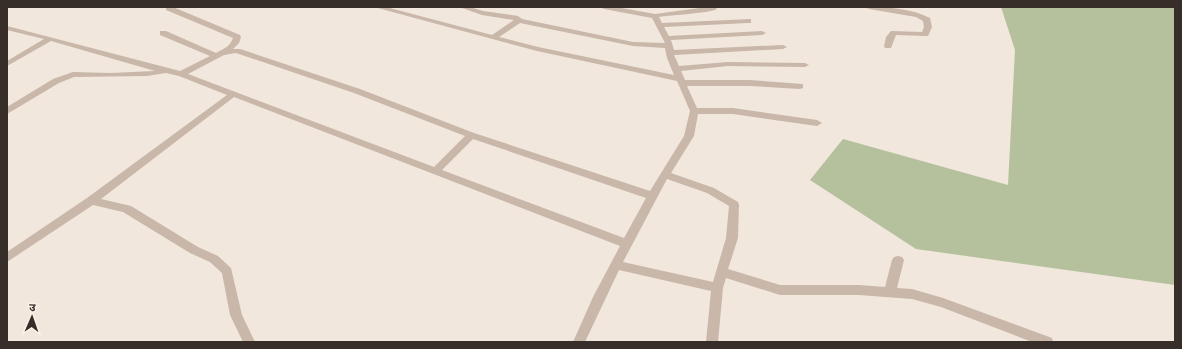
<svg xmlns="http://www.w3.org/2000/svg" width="1182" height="349" font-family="'Sofia Sans Condensed','Noto Sans Devanagari',sans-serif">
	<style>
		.green { fill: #b5c09d }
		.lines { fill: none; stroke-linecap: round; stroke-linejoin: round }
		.minor { fill: #c9b7a9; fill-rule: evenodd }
	</style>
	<rect width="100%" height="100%" fill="#f1e7dd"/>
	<path class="green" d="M1001,7H1175V285L916,249L810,180L843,139L1008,185L1015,50Z"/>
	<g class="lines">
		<path class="minor" d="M166,7H173L240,35L241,37L239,43L233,49H240L360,89L474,133L650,191L684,136L690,111L677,81L537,51L374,7H386L492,35L514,20L482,15L459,7H470L483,11L518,16L522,19L633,42L665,43L652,18L604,9L600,7H616L655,14L707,7H715L717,9C711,13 671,15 659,17L662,23L751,19V23H748L664,27L669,36L762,31L766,33L762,35L671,40L674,50L783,45L787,47L783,49L674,55L679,66L728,62L805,63L809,65L805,67L728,66L681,71L685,80H750L803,84V88L800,89L750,86H687L697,108H733L817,120L822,123L817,126L733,114H698L694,136L671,173L714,188L738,202L739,205L738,238L728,269L780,285H859L885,287L892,260L894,257L898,256L902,257L904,260L897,288L912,289L943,298L1052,338L1053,342H1032L941,307L912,299L859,295H780L726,278L723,288L718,342H706L711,291L619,270L585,342H573L593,297L620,246L234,97L101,199L131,206L198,247L218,256L231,268L242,315L255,342H243L230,315L222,273L210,262L190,253L123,212L93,205L7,262V252L87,198L227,95L179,76L166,73L147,76L74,77L59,83L7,114V107L53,79L73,72L110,73L155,71L51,41L7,66V61L44,39L7,30V26L180,71L210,56L160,35V31H166L216,53C223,49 230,47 233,38L166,10ZM520,23L633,46L665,48L667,58L674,75L538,47L499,37ZM236,53L354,93L465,136L434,167L188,74L224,55ZM473,139L646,198L624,238L442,170ZM667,179L707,193L729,206L726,238L713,282L623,262Z
			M865,7C886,7 911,8 930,18L932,27L928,36H925L896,35L891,48H885L884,46L886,37L891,31L922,32L924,27L923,21L916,17L869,9Z"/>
	</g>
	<rect width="1182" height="349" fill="none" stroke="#372d29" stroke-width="16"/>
	<g transform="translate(32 317) rotate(2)" stroke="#f9f2e9" stroke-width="3" paint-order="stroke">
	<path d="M0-3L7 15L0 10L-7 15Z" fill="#372d29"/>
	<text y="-6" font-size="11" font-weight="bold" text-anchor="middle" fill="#372d29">उ</text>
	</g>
</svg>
